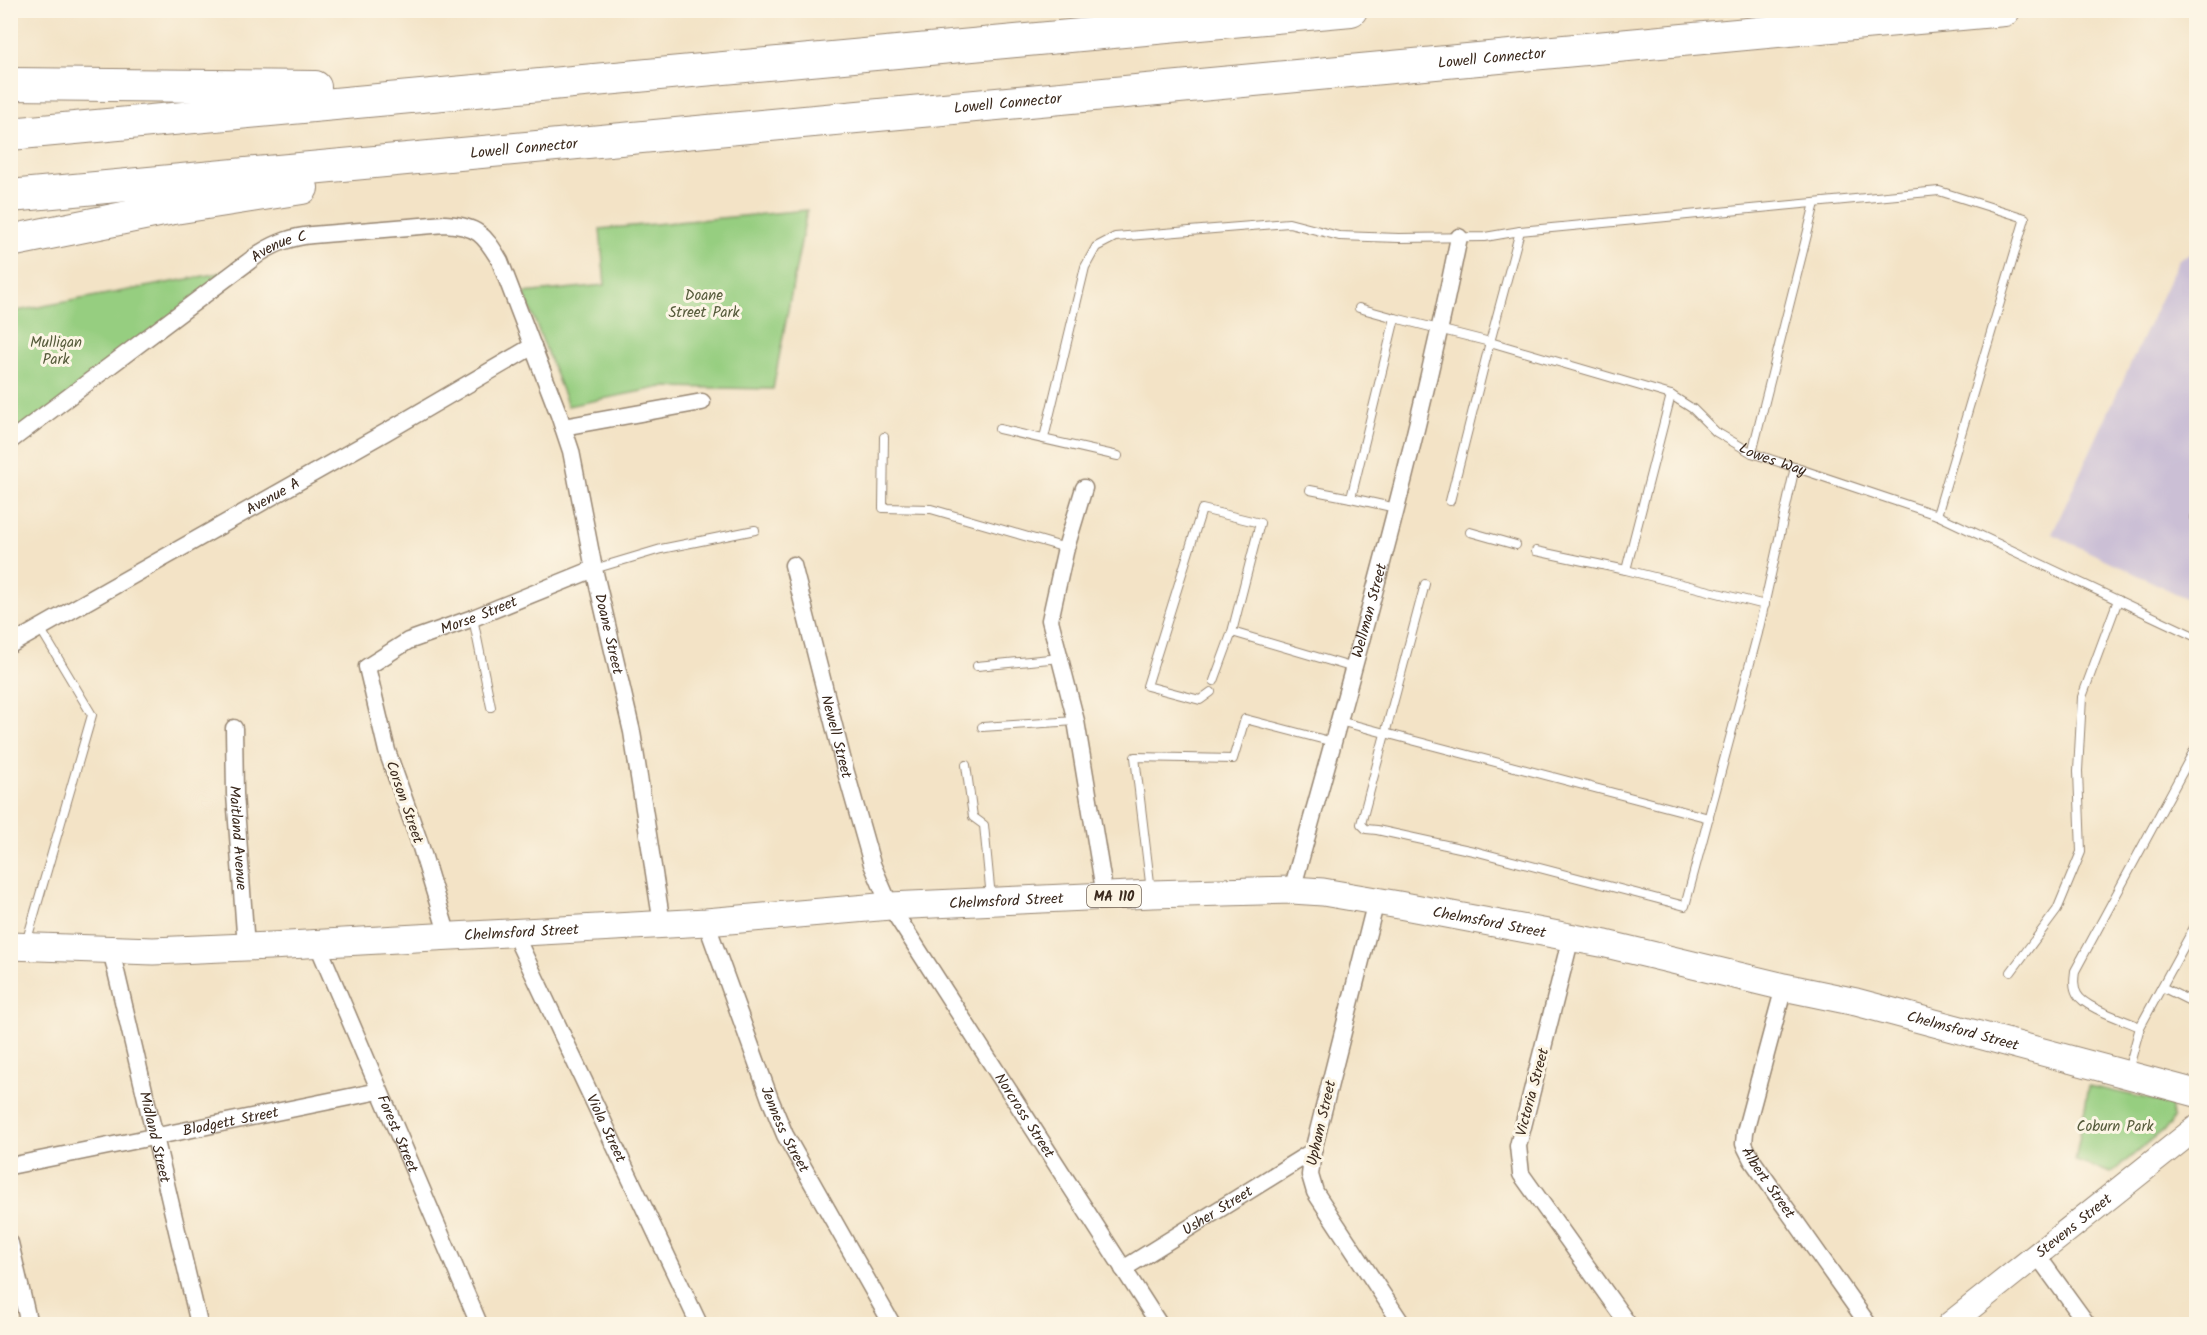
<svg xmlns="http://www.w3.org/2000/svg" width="2207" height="1335" font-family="Kalam,sans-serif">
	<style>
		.industrial { fill: #cbbfd5 }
		.green { fill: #96ce80; stroke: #687c4f; stroke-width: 1.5 }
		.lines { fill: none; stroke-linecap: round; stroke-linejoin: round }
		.service-casing { stroke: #978672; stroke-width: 10 }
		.minor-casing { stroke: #978672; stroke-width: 19 }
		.secondary-casing { stroke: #978672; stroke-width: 26 }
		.primary-casing { stroke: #978672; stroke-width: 29 }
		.motorway-casing { stroke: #978672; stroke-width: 34 }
		.service { stroke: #fff; stroke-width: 8 }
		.minor { stroke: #fff; stroke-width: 16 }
		.secondary { stroke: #fff; stroke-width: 24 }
		.primary { stroke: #fff; stroke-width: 27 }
		.motorway { stroke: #fff; stroke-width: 32 }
		.labels { text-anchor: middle; stroke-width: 6; stroke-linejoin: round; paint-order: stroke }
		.shield { fill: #fcf5e5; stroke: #75675a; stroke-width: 1.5 }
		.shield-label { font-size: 14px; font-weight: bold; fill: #3b2a1e }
		.street-label { font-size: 15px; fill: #3b2a1e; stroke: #fcf5e5 }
		.park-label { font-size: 15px; fill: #565b3b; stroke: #fcf5e5 }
	</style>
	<rect width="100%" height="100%" fill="#fcf5e5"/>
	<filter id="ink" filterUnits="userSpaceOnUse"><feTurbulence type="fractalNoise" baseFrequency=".0167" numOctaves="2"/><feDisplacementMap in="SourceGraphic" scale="12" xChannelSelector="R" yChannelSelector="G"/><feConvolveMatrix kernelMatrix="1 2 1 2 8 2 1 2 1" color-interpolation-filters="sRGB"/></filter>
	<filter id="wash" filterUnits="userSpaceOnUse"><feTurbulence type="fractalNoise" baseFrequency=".008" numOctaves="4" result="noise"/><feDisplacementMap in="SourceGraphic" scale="24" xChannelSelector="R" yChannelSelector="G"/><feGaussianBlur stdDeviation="1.35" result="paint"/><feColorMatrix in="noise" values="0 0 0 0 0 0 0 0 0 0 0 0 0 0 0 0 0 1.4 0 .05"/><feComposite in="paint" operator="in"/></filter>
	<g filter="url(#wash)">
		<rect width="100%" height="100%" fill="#f3e3c6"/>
		<path class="industrial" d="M2196,250V603L2052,534L2179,259Z"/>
		<path class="green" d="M807,210L773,389L662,387L568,406L524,293L605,285L600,229Z
			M241,269L11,441V312Z
			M2089,1086L2163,1102L2171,1106L2173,1118L2170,1125L2111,1173L2075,1161Z"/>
	</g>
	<g filter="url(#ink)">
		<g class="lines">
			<g class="service-casing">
				<g id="service">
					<path d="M1359,308L1395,318"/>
					<path d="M999,429L1118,456"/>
					<path d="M884,437L883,508L931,509L1066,548"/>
					<path d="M1044,438L1085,267L1096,247L1115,237L1289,223L1339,236L1399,238L1485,237L1520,231L1939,191L2025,218L1937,515"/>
					<path d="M1752,453L1815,203"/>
					<path d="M1310,490L1351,498"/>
					<path d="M1450,501L1490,342L1520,231"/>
					<path id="s1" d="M1396,508L1351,498L1395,318L1490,342L1671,395L1693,409L1716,432L1752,453L1937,515L2196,637"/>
					<path d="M2195,518L2196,514"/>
					<path d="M1470,532L1516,545"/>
					<path d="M1536,551L1626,570L1765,605"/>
					<path d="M594,569L661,549L755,530"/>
					<path d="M1626,570L1671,395"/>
					<path d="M1425,584L1361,824L1366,829L1377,830L1478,852L1685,906L1758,633L1795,467"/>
					<path d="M473,618L491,707"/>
					<path d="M977,666L1060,658"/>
					<path d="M1214,681L1232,632"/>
					<path d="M1211,692L1200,700L1147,686L1202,509L1260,523L1232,632L1354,668"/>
					<path d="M1339,721L1709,818"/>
					<path d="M982,727L1076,721"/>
					<path d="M966,765L973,817L984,825L991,898"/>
					<path d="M1151,891L1135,757L1233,759L1245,719L1333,742"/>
					<path d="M26,943L92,715L40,628"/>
					<path d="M2011,972L2057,910L2081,852L2078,771L2082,697L2118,600"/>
					<path d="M2162,987L2196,1004"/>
					<path d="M2140,1027C2125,1020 2084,1008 2077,994C2073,987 2074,979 2075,971L2196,747"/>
					<path d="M2128,1071L2140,1027L2196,924"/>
				</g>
			</g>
			<g class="minor-casing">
				<g id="minor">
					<path d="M563,427L702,402"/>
					<path id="s2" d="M10,441L260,253C278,242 292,237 312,235L445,224C477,226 484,234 500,261L559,415L571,451L594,569L632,732L662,924"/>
					<path d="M1084,488L1066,548L1050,620L1076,721L1105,896"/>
					<path id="s3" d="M793,565L845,769L872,864L890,906L1159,1324"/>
					<path id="s4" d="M10,645L386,432L533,346"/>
					<path id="s5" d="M234,728L235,794L246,947"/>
					<path id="s6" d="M1292,890C1352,673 1415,457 1459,237"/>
					<path d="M1376,901L1313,1151L1310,1175L1315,1192L1402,1324"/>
					<path id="s7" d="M706,922L770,1099L785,1135L892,1324"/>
					<path id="s8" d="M514,933L699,1324"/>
					<path id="s9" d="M448,936L419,841L387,751L367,667L408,641L473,618L594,569"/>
					<path d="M1571,937L1518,1146L1521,1174L1628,1324"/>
					<path id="s10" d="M317,943L479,1324"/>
					<path id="s11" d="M111,950L199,1324"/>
					<path id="s12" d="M1784,987L1745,1132L1744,1144L1752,1160L1868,1324"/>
					<path id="s13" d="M10,1166L379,1091"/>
					<path d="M10,1243L29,1324"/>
					<path d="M2037,1255L2087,1324"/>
					<path id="s14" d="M1123,1269L1313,1151"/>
				</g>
			</g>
			<g class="secondary-casing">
				<g id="secondary">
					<path id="s15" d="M1950,1324L2196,1128"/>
				</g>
			</g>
			<g class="primary-casing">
				<g id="primary">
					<path id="s16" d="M10,946L153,951L270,946L706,922L890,906L1152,894L1292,890L1323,892L1399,905L1606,944L1784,987L1856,1002L2196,1093"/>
				</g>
			</g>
			<g class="motorway-casing">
				<g id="motorway">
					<path d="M10,84L315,87"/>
					<path d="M10,134L1351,10"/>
					<path id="s17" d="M10,196L2004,10"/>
					<path d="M10,241L168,209L302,188"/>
				</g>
			</g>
			<use href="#service" class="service"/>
			<use href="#minor" class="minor"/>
			<use href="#secondary" class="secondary"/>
			<use href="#primary" class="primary"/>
			<use href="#motorway" class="motorway"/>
		</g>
	</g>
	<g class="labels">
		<rect class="shield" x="1087" y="885" width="54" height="22" rx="4.5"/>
		<g class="shield-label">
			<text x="1114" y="901">MA 110</text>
		</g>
		<g class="street-label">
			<text dy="5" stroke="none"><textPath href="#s17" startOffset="1488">Lowell Connector</textPath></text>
			<text dy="5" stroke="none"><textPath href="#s17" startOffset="1002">Lowell Connector</textPath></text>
			<text dy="5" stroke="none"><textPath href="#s17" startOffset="516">Lowell Connector</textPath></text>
			<text dy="5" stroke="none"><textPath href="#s2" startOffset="333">Avenue C</textPath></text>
			<text dy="5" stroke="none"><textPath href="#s1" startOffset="640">Lowes Way</textPath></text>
			<text dy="5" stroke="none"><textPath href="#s4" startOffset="302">Avenue A</textPath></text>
			<text dy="5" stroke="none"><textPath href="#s6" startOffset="290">Wellman Street</textPath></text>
			<text dy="5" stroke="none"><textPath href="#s9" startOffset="405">Morse Street</textPath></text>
			<text dy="5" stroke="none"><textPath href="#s2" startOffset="962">Doane Street</textPath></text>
			<text dy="5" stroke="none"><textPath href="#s3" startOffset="177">Newell Street</textPath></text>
			<text transform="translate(405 802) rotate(71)" y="5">Corson Street</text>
			<text dy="5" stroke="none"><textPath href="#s5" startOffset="110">Maitland Avenue</textPath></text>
			<text dy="5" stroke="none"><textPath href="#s16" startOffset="998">Chelmsford Street</textPath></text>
			<text dy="5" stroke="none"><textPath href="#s16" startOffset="1484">Chelmsford Street</textPath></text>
			<text dy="5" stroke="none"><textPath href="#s16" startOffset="512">Chelmsford Street</textPath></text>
			<text dy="5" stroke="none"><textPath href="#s16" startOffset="1970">Chelmsford Street</textPath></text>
			<text transform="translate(1532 1092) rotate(-75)" y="5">Victoria Street</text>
			<text dy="5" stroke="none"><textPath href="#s3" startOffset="604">Norcross Street</textPath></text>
			<text dy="5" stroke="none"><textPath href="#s13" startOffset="225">Blodgett Street</textPath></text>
			<text transform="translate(1321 1123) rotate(-77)" y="5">Upham Street</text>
			<text dy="5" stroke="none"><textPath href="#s8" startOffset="216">Viola Street</textPath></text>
			<text dy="5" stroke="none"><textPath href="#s7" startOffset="222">Jenness Street</textPath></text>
			<text dy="5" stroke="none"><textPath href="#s10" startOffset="207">Forest Street</textPath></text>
			<text dy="5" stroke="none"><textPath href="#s11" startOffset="192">Midland Street</textPath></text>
			<text dy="5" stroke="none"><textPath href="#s12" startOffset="208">Albert Street</textPath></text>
			<text dy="5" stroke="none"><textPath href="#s14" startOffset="111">Usher Street</textPath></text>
			<text dy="5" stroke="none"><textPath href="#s15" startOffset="158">Stevens Street</textPath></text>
		</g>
		<g class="park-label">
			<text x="704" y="300">Doane<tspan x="704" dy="17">Street Park</tspan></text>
			<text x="56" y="347">Mulligan<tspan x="56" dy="17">Park</tspan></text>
			<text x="2115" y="1131">Coburn Park</text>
		</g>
	</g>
	<rect width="2207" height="1335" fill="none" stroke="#fcf5e5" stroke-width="36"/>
</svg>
